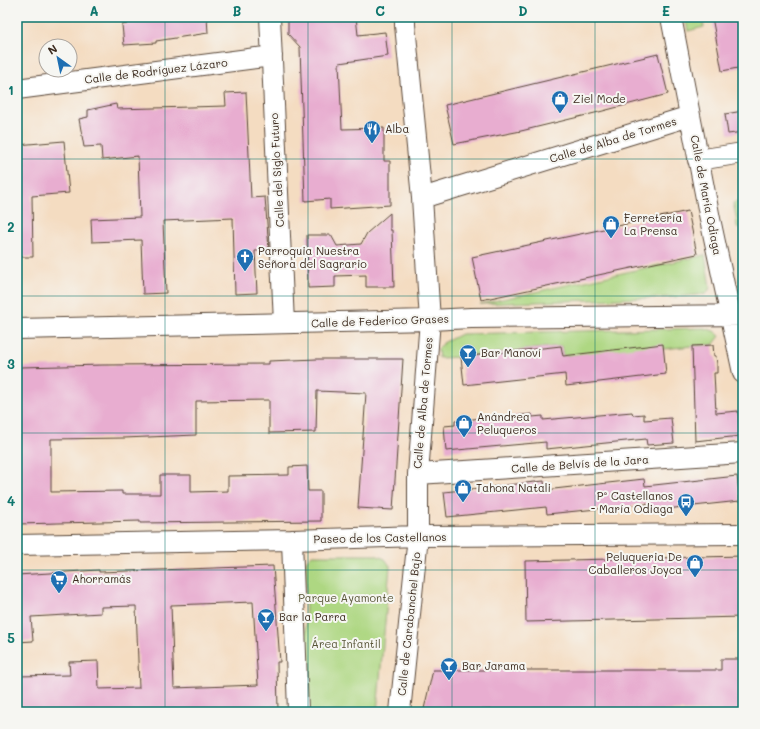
<svg xmlns="http://www.w3.org/2000/svg" width="760" height="729" font-family="Mali,sans-serif">
	<style>
		.green { fill: #aed782; stroke: #748050 }
		.building { fill: #e8add0; fill-rule: evenodd }
		.lines { fill: none; stroke-linecap: round; stroke-linejoin: round }
		.street-casing { stroke: #574536; stroke-width: 22 }
		.street { stroke: #fff; stroke-width: 20 }
		.grid { fill: none; stroke: #0f766e; stroke-width: 1; stroke-opacity: 0.55 }
		.labels { text-anchor: middle; stroke-width: 4; stroke-linejoin: round; paint-order: stroke }
		.street-label { font-size: 11px; fill: #3b2a1e; stroke: #f6f6f2 }
		.poi-label { font-size: 11px; fill: #3b2a1e; stroke: #f6f6f2; text-anchor: start }
		.park-label { font-size: 11px; fill: #585537; stroke: #f6f6f2 }
		.neatline { fill: none; stroke: #0f766e; stroke-width: 1.5 }
		.grid-label { font-size: 13px; text-anchor: middle; font-weight: bold; fill: #0f766e }
	</style>
	<rect width="100%" height="100%" fill="#f6f6f2"/>
	<filter id="ink" filterUnits="userSpaceOnUse"><feTurbulence type="fractalNoise" baseFrequency=".025" numOctaves="2"/><feDisplacementMap in="SourceGraphic" scale="8" xChannelSelector="R" yChannelSelector="G"/><feConvolveMatrix kernelMatrix="1 2 1 2 8 2 1 2 1" color-interpolation-filters="sRGB"/></filter>
	<filter id="wash" filterUnits="userSpaceOnUse"><feTurbulence type="fractalNoise" baseFrequency=".012" numOctaves="4" result="noise"/><feDisplacementMap in="SourceGraphic" scale="16" xChannelSelector="R" yChannelSelector="G"/><feGaussianBlur stdDeviation="0.9" result="paint"/><feColorMatrix in="noise" values="0 0 0 0 0 0 0 0 0 0 0 0 0 0 0 0 0 1.4 0 .05"/><feComposite in="paint" operator="in"/></filter>
	<g filter="url(#wash)">
		<rect width="100%" height="100%" fill="#f4dcc1"/>
		<path class="green" d="M685,17H701L704,27L688,31Z
			M743,201V226L737,228L736,216L733,203Z
			M705,255L710,288L706,294L676,297L480,304Z
			M704,328L714,331L720,336L713,345L692,346L663,349L563,356L561,346L461,357L439,358L438,349L443,343L461,334Z
			M312,555H375L385,559L390,566L377,712H305L306,561Z"/>
		<g id="blocks">
			<path class="building" d="M126,17H207L208,33L156,41V43L124,45L122,25L127,24Z
				M288,17H356L358,35L385,32L388,56L339,63L342,129L384,128V161H390V205L330,209V199L305,201L300,47L288,34Z
				M712,17H743V67L722,71Z
				M658,54L668,94L599,112L521,131L454,144L445,105Z
				M246,92L251,198L265,197L269,250L255,251L257,293L235,294L233,218L163,221L166,293L143,294L141,240L92,242L91,219L140,217L138,156L102,160L101,146L84,147L79,119L88,117V110L116,104L117,109L226,106L225,93Z
				M743,111V132L728,134L725,114Z
				M64,141L69,193L32,196L33,257H17V145Z
				M688,211L697,254L481,300L472,257Z
				M390,213V230H392L394,287H366V275L335,276V287L308,288L307,235H331L337,246L361,244L367,233Z
				M663,344L666,374L566,386L565,374L464,385L461,357L561,346L563,356Z
				M713,345L714,356H716L717,364V373H714L716,413L738,411L740,436L695,441L692,346Z
				M317,359H403L393,510L358,508L366,393L317,391L316,432L269,433V400L196,401V435L124,438L51,439V492L122,491V494H160V475H191V492L228,491V476L289,475V467L307,466L308,491H321V521L140,523V521L17,524V372L21,367L103,365L269,364V361Z
				M632,412L633,415L644,414V420L671,418L674,443L647,445L646,439L546,449V442L446,451L444,426L455,425V421L482,418V419L532,414V417L543,416V420Z
				M737,476L740,501L647,511V504L547,514L546,507L447,517L444,492L544,481L545,490L644,479L645,486Z
				M743,556V617L526,622L525,561Z
				M273,566L280,662H277L278,712H17V676L70,675L69,662L98,661L99,689L139,688L136,606L101,607V613L31,617L33,641L17,642V575L99,570V572ZM253,602L258,685L174,688L171,605Z
				M721,659H743V712H723V711L424,709L433,670H721Z"/>
		</g>
	</g>
	<g filter="url(#ink)">
		<use href="#blocks" fill-opacity="0" stroke="#574536" stroke-width="1"/>
		<g class="lines">
			<g class="street-casing">
				<path id="street" d="M270,17L284,323
					M671,17L710,219L743,373
					M17,89L272,56
					M698,160L743,153
					M422,198L690,116
					M17,329L430,320L471,318L743,315
					M418,474L743,453
					M292,540L298,712
					M17,545L292,540L418,536L743,534
					M400,712L418,536V474L430,320L422,198L405,25V17"/>
			</g>
			<use href="#street" class="street"/>
		</g>
	</g>
	<path class="grid" d="M165,17V712M308,17V712M452,17V712M595,17V712M17,159H743M17,296H743M17,433H743M17,570H743"/>
	<defs>
		<g id="shop-pin" transform="scale(0.9)"><path d="M0 17L-7.5 6A9.5 9.5 0 1 1 7.5 6Z" fill="#1f6fb2" stroke="#f6f6f2"/><path d="M-5-2.5h2.3a2.7 3.5 0 0 1 5.4 0H5L5.5 6h-11ZM-1.5-2.5h3a1.5 2.3 0 0 0-3 0Z" fill="#fff"/></g>
		<g id="restaurant-pin" transform="scale(0.9)"><path d="M0 17L-7.5 6A9.5 9.5 0 1 1 7.5 6Z" fill="#1f6fb2" stroke="#f6f6f2"/><path d="M-5-6h1v4h1v-4h1v4h1v-4h1v5L-1.5 .5V6h-2V.5L-5-1ZM5-6V6H3V1.5H1.5Q1.5-4 5-6Z" fill="#fff"/></g>
		<g id="church-pin" transform="scale(0.9)"><path d="M0 17L-7.5 6A9.5 9.5 0 1 1 7.5 6Z" fill="#1f6fb2" stroke="#f6f6f2"/><path d="M-1.2-6h2.4v3.5h3.3v2.4h-3.3V6h-2.4V-.1h-3.3v-2.4h3.3Z" fill="#fff"/></g>
		<g id="bar-pin" transform="scale(0.9)"><path d="M0 17L-7.5 6A9.5 9.5 0 1 1 7.5 6Z" fill="#1f6fb2" stroke="#f6f6f2"/><path d="M-6-5H6L.8 .8V4.5H3.5V6h-7V4.5H-.8V.8Z" fill="#fff"/></g>
		<g id="bus-pin" transform="scale(0.9)"><path d="M0 17L-7.5 6A9.5 9.5 0 1 1 7.5 6Z" fill="#1f6fb2" stroke="#f6f6f2"/><path d="M-5-6H5V4H4V6H2V4H-2V6H-4V4H-5ZM-3.5-4V0h7V-4ZM-3.5 1.2v1.5H-2V1.2ZM2 1.2v1.5H3.5V1.2Z" fill="#fff"/></g>
		<g id="supermarket-pin" transform="scale(0.9)"><path d="M0 17L-7.5 6A9.5 9.5 0 1 1 7.5 6Z" fill="#1f6fb2" stroke="#f6f6f2"/><path d="M-6-5.5h2.5l.6 2H6L4.5 2H-2.5L-4.4-4H-6ZM-1.5 3.2a1.3 1.3 0 1 0 .1 0ZM3 3.2a1.3 1.3 0 1 0 .1 0Z" fill="#fff"/></g>
	</defs>
	<g fill-rule="evenodd">
		<use href="#shop-pin" x="560" y="99"/>
		<use href="#restaurant-pin" x="372" y="129"/>
		<use href="#shop-pin" x="611" y="224"/>
		<use href="#church-pin" x="245" y="257"/>
		<use href="#bar-pin" x="468" y="353"/>
		<use href="#shop-pin" x="464" y="423"/>
		<use href="#shop-pin" x="463" y="488"/>
		<use href="#bus-pin" x="686" y="502"/>
		<use href="#shop-pin" x="695" y="563"/>
		<use href="#supermarket-pin" x="59" y="579"/>
		<use href="#bar-pin" x="266" y="617"/>
		<use href="#bar-pin" x="449" y="666"/>
	</g>
	<g class="labels">
		<g class="street-label">
			<text transform="translate(156 71) rotate(-7)" y="4">Calle de Rodríguez Lázaro</text>
			<text transform="translate(613 140) rotate(-17)" y="4">Calle de Alba de Tormes</text>
			<text transform="translate(277 170) rotate(-93)" y="4">Calle del Siglo Futuro</text>
			<text transform="translate(706 195) rotate(79)" y="4">Calle de María Odiaga</text>
			<text transform="translate(380 321) rotate(-2)" y="4">Calle de Federico Grases</text>
			<text transform="translate(423 403) rotate(-85)" y="4">Calle de Alba de Tormes</text>
			<text transform="translate(580 464) rotate(-4)" y="4">Calle de Belvís de la Jara</text>
			<text transform="translate(380 538) rotate(-1)" y="4">Paseo de los Castellanos</text>
			<text transform="translate(409 624) rotate(-84)" y="4">Calle de Carabanchel Bajo</text>
		</g>
		<g class="poi-label">
			<text x="573" y="103">Ziel Mode</text>
			<text x="385" y="133">Alba</text>
			<text x="624" y="222">Ferretería<tspan x="624" dy="13">La Prensa</tspan></text>
			<text x="258" y="255">Parroquia Nuestra<tspan x="258" dy="13">Señora del Sagrario</tspan></text>
			<text x="481" y="357">Bar Manoví</text>
			<text x="477" y="421">Anándrea<tspan x="477" dy="13">Peluqueros</tspan></text>
			<text x="476" y="492">Tahona Natali</text>
			<text x="673" y="500" text-anchor="end">Pº Castellanos<tspan x="673" dy="13">- María Odiaga</tspan></text>
			<text x="682" y="561" text-anchor="end">Peluqueria De<tspan x="682" dy="13">Caballeros Joyca</tspan></text>
			<text x="72" y="583">Ahorramás</text>
			<text x="279" y="621">Bar la Parra</text>
			<text x="462" y="670">Bar Jarama</text>
		</g>
		<g class="park-label">
			<text x="346" y="602">Parque Ayamonte</text>
			<text x="346" y="648">Área Infantil</text>
		</g>
	</g>
	<rect width="760" height="729" fill="none" stroke="#f6f6f2" stroke-width="44"/>
	<g transform="translate(58 58) rotate(327)"><circle r="19" fill="#f6f6f2" stroke="#aba49d"/>
	<path d="M0-3L7 15L0 10L-7 15Z" fill="#1f6fb2"/>
	<text y="-6" font-size="11" font-weight="bold" text-anchor="middle" fill="#3b2a1e">N</text>
	</g>
	<rect x="22" y="22" width="716" height="685" class="neatline"/>
	<g class="grid-label">
		<text x="94" y="16">A</text>
		<text x="237" y="16">B</text>
		<text x="380" y="16">C</text>
		<text x="523" y="16">D</text>
		<text x="666" y="16">E</text>
		<text x="11" y="95">1</text>
		<text x="11" y="232">2</text>
		<text x="11" y="369">3</text>
		<text x="11" y="506">4</text>
		<text x="11" y="643">5</text>
	</g>
</svg>
